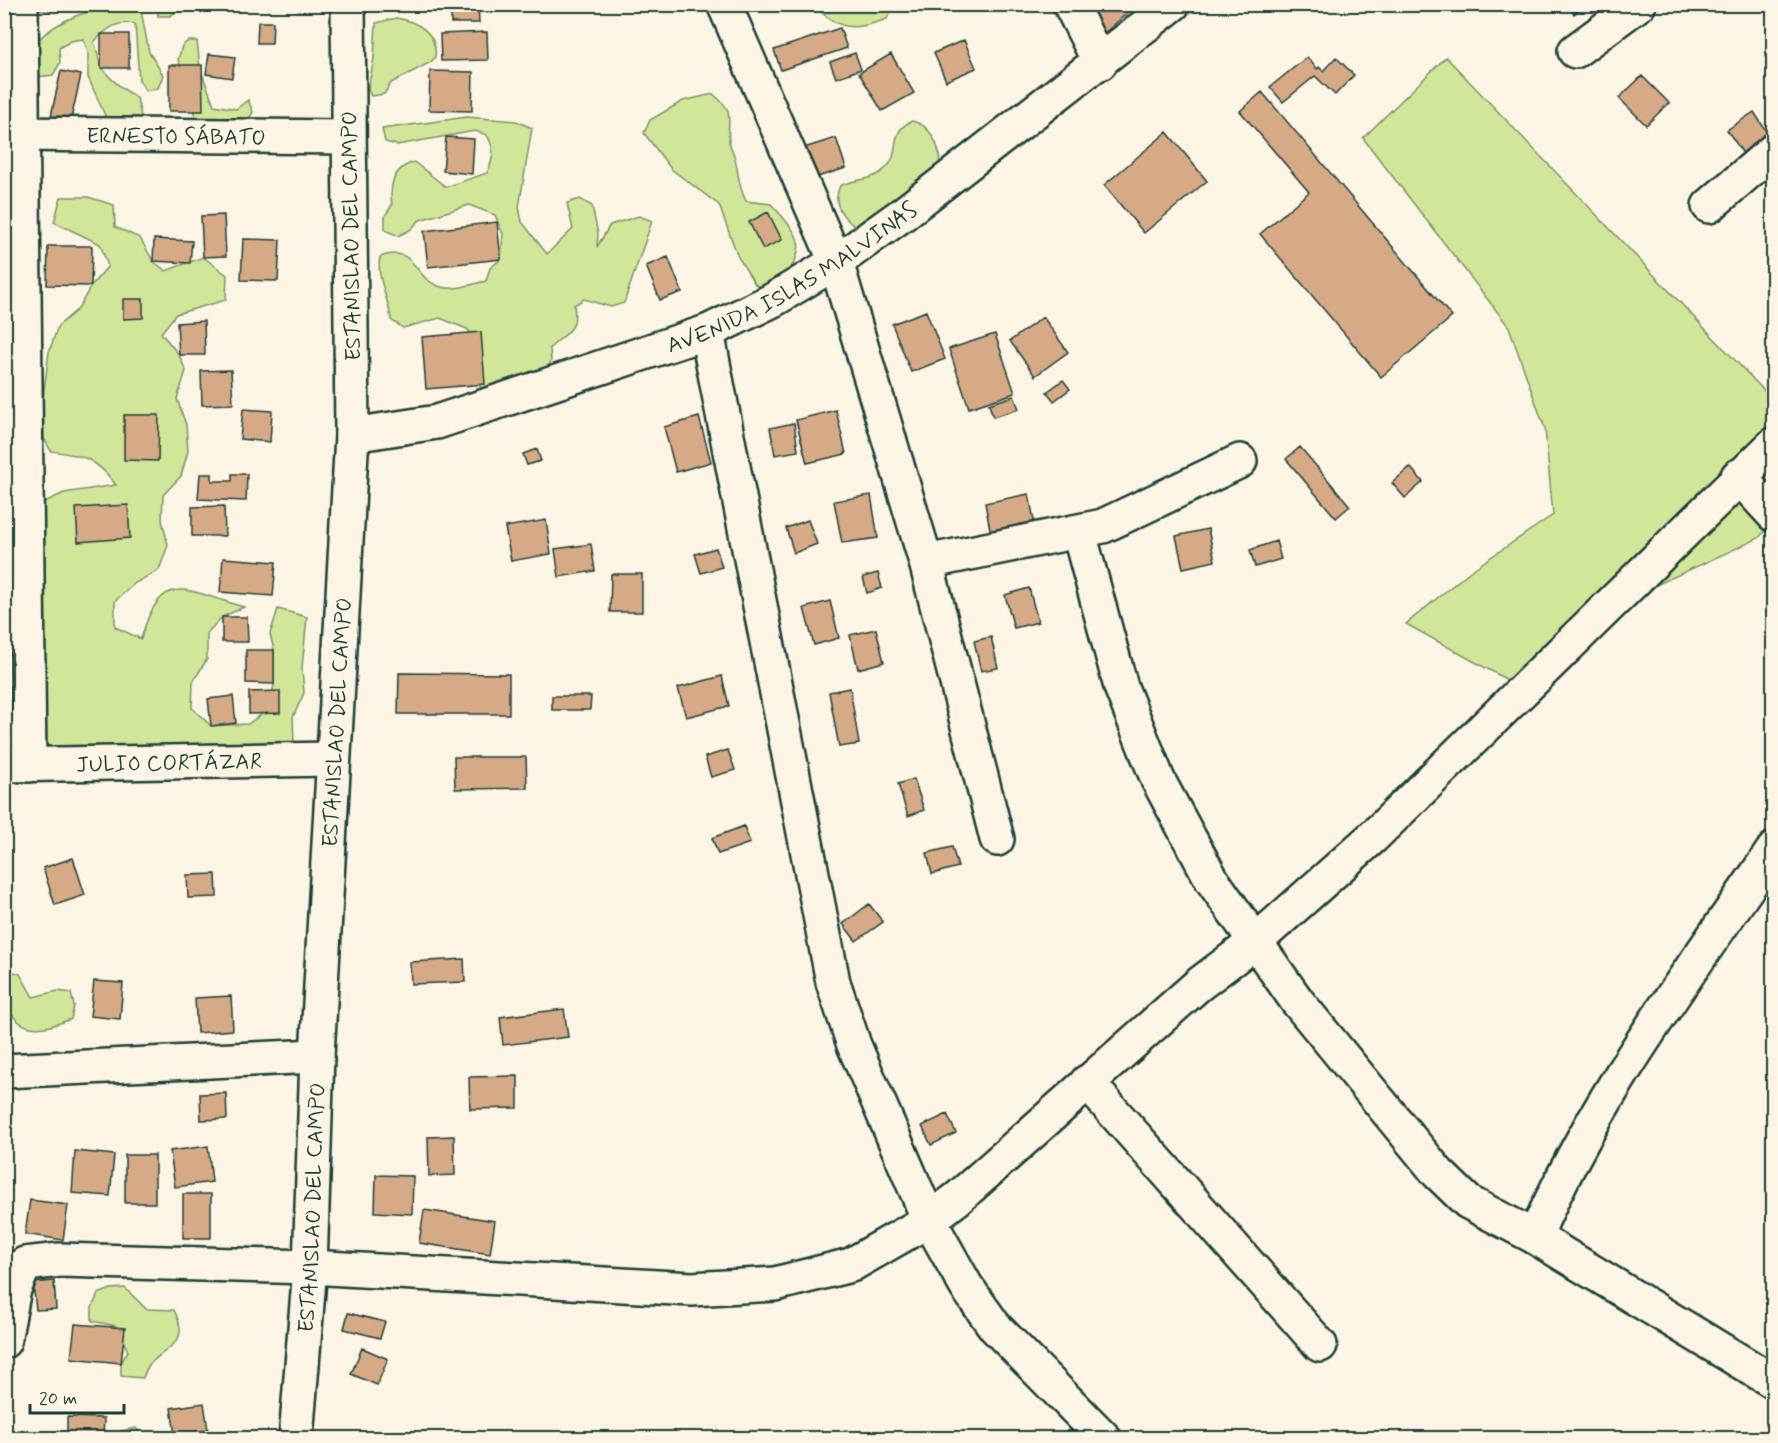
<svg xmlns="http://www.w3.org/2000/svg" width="1778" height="1443" font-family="Mynerve,sans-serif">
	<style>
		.green { fill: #d2e69a; stroke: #789267; stroke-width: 1.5 }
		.building { fill: #d6aa87; stroke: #1f3d34; stroke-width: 1.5 }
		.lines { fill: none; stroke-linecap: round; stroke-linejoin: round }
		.minor-casing { stroke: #1f3d34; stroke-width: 38 }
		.minor { stroke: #fcf5e5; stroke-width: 33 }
		.labels { text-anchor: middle; stroke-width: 4.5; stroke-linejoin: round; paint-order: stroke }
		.street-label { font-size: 22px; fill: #1f3d34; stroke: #fcf5e5 }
	</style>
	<rect width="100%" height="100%" fill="#fcf5e5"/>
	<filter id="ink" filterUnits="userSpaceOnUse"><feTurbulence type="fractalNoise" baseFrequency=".0167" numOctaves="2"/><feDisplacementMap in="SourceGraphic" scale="12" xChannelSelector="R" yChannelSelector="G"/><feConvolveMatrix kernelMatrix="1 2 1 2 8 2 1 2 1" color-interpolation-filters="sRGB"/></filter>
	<g filter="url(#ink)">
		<path class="green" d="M157,4L177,5L176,12L170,16H158Z
			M894,4L887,19C852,31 840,31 813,5Z
			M129,5L141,11L149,52L163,75L158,88L146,91L139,80L135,24C117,21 107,28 94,42C98,50 98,63 103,69C111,81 125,90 137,98L143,125L111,129L88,77V51L83,39L71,41L59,48L60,63L53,75L37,77V41C61,17 96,7 129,5Z
			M396,18C417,21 438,33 435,57L431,62L391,83L384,94L371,96L368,90L374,58L376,23Z
			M188,41H197L200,68L214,105L236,109L248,100L253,112L246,124L196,121L193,100L178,60L182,46Z
			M1446,57L1773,400V521L1759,538L1562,628L1513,683L1406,624L1469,572L1553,515L1545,429L1509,327L1363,138Z
			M713,94C737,113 726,117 729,141C730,147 734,153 735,159C739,174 738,187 746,201L771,204C807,243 806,246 778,289L765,293L755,284L738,257L719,205L671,169L644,133L650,120L683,101Z
			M467,117L516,121L532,128L519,207L522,222L547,254L573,229L567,203L580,199L592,206L598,234L597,247L610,225L639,216L652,221L624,303L611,307L584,299L574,305C578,332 567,331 550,348L551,361L546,373L485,395L478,383L476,339L467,329L440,318L403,328L391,320C389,298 376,279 380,257C416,244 412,276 438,286C452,292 472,284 486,281L490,268L501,259L503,234L495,215L469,205L420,220L410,230L398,236L385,230V216L392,205C389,185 394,168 414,162L446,187L487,173C494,158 495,149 487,135L475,131L397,145L385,142L382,129Z
			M912,121C930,124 942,148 939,166L857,228C843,218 831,204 840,186C856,178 873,182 887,167C901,153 888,131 912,121Z
			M61,197H88L114,205L115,227L140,238L153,261L166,271L203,257L227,275L226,300L176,314L161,333L179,355L186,371L177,399L186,425L188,451L181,476L163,495L162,520L168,545L159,570L135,583L115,601V627L141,639C161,565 190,593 244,607L222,617L207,633V659L193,682L192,708L211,726L248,724L270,708L274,684V650L270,634L278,609L307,617L302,668L304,693L293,717L294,743L275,760L46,758L34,711L36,580L45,555L36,530L40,504L64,493L116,485C95,457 84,456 51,451L39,429L49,352L58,326L78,309L91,286L108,266L100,244L54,222Z
			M5,969L20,974L33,997L58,991L71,993L74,1006L71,1019C55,1025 33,1034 18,1021C13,1017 10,1011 5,1006Z
			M125,1288L146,1309L174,1310C190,1342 172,1343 152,1362C147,1365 145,1373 143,1378L121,1376V1363L128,1351L116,1326L92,1321V1308L98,1294L111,1289Z
			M136,1428L144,1438H118L121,1431Z"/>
		<path class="building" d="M41,4H71V11L41,9Z
			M451,4H478L479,23H451Z
			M1124,4L1130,11L1096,40L1082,23L1102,4Z
			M1566,4H1587L1574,14Z
			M258,22H273L272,43H257Z
			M840,28L847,48L781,70L774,50Z
			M487,32L488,60L441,61L440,34Z
			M101,34H129V68H101Z
			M964,40L976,68L946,81L934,53Z
			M855,53L861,69L836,78L830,62Z
			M209,54L235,57L232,78L206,74Z
			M891,54L914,93L882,111L859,73Z
			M1307,57L1317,69L1319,67L1323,71L1336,57L1354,75L1335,95L1315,76L1283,102L1270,87Z
			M169,65H202L203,111H169Z
			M61,71L81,75L69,128L49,125Z
			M430,71L473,72L472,111L429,110Z
			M1642,76L1669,103L1646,125L1619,98Z
			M1262,92L1452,317L1381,377L1260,234L1309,192L1240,111Z
			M1754,112L1770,137L1744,155L1727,130Z
			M1167,132L1207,181L1144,233L1104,185Z
			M446,137L474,139L472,174L443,171Z
			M836,138L846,168L814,178L804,148Z
			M768,212L782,240L763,249L749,222Z
			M224,215L226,256L203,257L201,216Z
			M497,222L501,259L428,267L424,231Z
			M154,239L192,241L190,263L153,261Z
			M243,239L280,240L278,281L241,280Z
			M48,246H92L91,286L47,285Z
			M668,257L682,292L660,300L646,266Z
			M123,299H143V318L123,319Z
			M926,311L945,359L911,372L892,324Z
			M1043,317L1068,352L1035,376L1010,341Z
			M204,321L205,355H179L177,323Z
			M481,332L485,384L426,389L422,337Z
			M995,334L1015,393L969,408L949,349Z
			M231,370L233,404L202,405L201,371Z
			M1063,380L1070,389L1054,401L1047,392Z
			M1014,396L1019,409L993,417L989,404Z
			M243,409L272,411L270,442L240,439Z
			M836,410L846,454L807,463L796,420Z
			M124,415H159L158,461L124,460Z
			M699,417L711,462L676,472L664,427Z
			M794,423L798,451L775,455L770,428Z
			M1300,447L1350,506L1336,518L1286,459Z
			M537,449L541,461L527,465L523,454Z
			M1410,467L1423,482L1405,498L1392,483Z
			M200,474H212V481H232V474H247L246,501L198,499Z
			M1029,494L1036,532L992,540L985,503Z
			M871,495L878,538L842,543L834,501Z
			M128,505L130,538L78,542L76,508Z
			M224,506L225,536H192V507Z
			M546,520L551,554L511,561L505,527Z
			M808,520L817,544L794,553L786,528Z
			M1208,529L1215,561L1183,568L1176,536Z
			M1276,541L1281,559L1255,567L1250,550Z
			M591,544L595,571L559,577L555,549Z
			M716,548L722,567L701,573L695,554Z
			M223,558L276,562L273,596L220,592Z
			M878,573L882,588L867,593L863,577Z
			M611,574H642V612H610Z
			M1029,588L1038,622L1014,628L1005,595Z
			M830,601L839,638L814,645L804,608Z
			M222,617H247L248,642H222Z
			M876,629L884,662L858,669L850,635Z
			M991,637L998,668L981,671L974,641Z
			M246,650H274V684L246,683Z
			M399,673L509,674V714H398Z
			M722,676L729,706L686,717L678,688Z
			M850,688L859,744L839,747L829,692Z
			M280,691V713L249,714V692Z
			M233,696L236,723L211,726L208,699Z
			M552,696H591L590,710H552Z
			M728,750L735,770L711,777L705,757Z
			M454,757H526L527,788L455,789Z
			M914,779L924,810L908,816L898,784Z
			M744,826L750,843L718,854L712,838Z
			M952,847L958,867L932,874L927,853Z
			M73,858L85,895L55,905L43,868Z
			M216,874L217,897L188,898L187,875Z
			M869,904L883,922L856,941L843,924Z
			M464,959L465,982L411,984L410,962Z
			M94,981L123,983L120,1019L90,1016Z
			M231,996L233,1030L197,1033L195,998Z
			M564,1009L568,1037L503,1045L500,1017Z
			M518,1076V1108L470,1109L469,1077Z
			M226,1093L227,1119L201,1120L200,1094Z
			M947,1114L956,1133L931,1145L922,1126Z
			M454,1136L455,1175L429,1176L428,1137Z
			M208,1146L212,1182L175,1187L170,1151Z
			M75,1151L114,1155L110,1196L72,1193Z
			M125,1155H155V1203H125Z
			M376,1175L413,1176L412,1214L375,1212Z
			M183,1194H211V1238H183Z
			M30,1200L68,1205L63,1240L25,1234Z
			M424,1210L495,1221L490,1254L419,1243Z
			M54,1281L56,1309L36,1310L33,1283Z
			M348,1313L385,1322L380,1338L344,1329Z
			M75,1324L125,1328L121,1363L71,1358Z
			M362,1348L388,1359L377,1385L351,1374Z
			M204,1403L208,1430L175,1434L171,1408Z
			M67,1417L104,1418L103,1438H67Z"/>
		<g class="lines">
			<g class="minor-casing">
				<g id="minor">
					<path d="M21,4L29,765"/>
					<path d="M724,4L836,262L926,562L997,839"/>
					<path d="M1070,4L1100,63"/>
					<path d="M1575,51L1639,4"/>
					<path id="s1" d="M4,134L348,137"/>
					<path d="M1709,206L1774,150"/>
					<path d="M707,332L833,982L854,1045L929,1220L966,1286L995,1327L1104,1438"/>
					<path id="s2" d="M352,435L437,422L707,332L773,300L836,262L903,214L1173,4"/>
					<path d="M1738,476L1774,515"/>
					<path d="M1079,533L1121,687L1158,780L1212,880L1297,1001L1438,1173L1468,1202L1535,1237"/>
					<path d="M926,562L1103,526L1240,461"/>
					<path id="s3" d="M4,765L332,759"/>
					<path d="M1774,849C1689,974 1594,1098 1535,1237L1774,1382"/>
					<path d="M4,1071L317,1056"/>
					<path d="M1087,1082L1320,1345"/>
					<path d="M4,1341L14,1289L25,1264L60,1260L310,1267L692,1289L775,1284L851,1265L929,1220L958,1198L1198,985L1255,942L1373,837L1774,444"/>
					<path id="s4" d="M296,1438L310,1267L317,1056L352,435L348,4"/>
				</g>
			</g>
			<use href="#minor" class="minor"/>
		</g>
	</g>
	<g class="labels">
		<g class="street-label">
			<text dy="8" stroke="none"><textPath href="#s1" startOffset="172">ERNESTO SÁBATO</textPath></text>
			<text transform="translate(350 236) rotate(-91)" y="8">ESTANISLAO DEL CAMPO</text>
			<text dy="8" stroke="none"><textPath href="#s2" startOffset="471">AVENIDA ISLAS MALVINAS</textPath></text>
			<text dy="8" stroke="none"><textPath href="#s4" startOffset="717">ESTANISLAO DEL CAMPO</textPath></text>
			<text dy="8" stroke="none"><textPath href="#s3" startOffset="165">JULIO CORTÁZAR</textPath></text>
			<text dy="8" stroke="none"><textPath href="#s4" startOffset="231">ESTANISLAO DEL CAMPO</textPath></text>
		</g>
	</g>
	<rect width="1778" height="1443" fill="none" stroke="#fcf5e5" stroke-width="24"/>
	<rect x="12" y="12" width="1754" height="1419" fill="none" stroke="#1f3d34" stroke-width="2" filter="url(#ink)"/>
	<path d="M30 1404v9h94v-9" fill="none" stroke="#1f3d34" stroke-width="3"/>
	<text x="39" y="1404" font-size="18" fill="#1f3d34" stroke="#fcf5e5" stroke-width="4.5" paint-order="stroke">20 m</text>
</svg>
